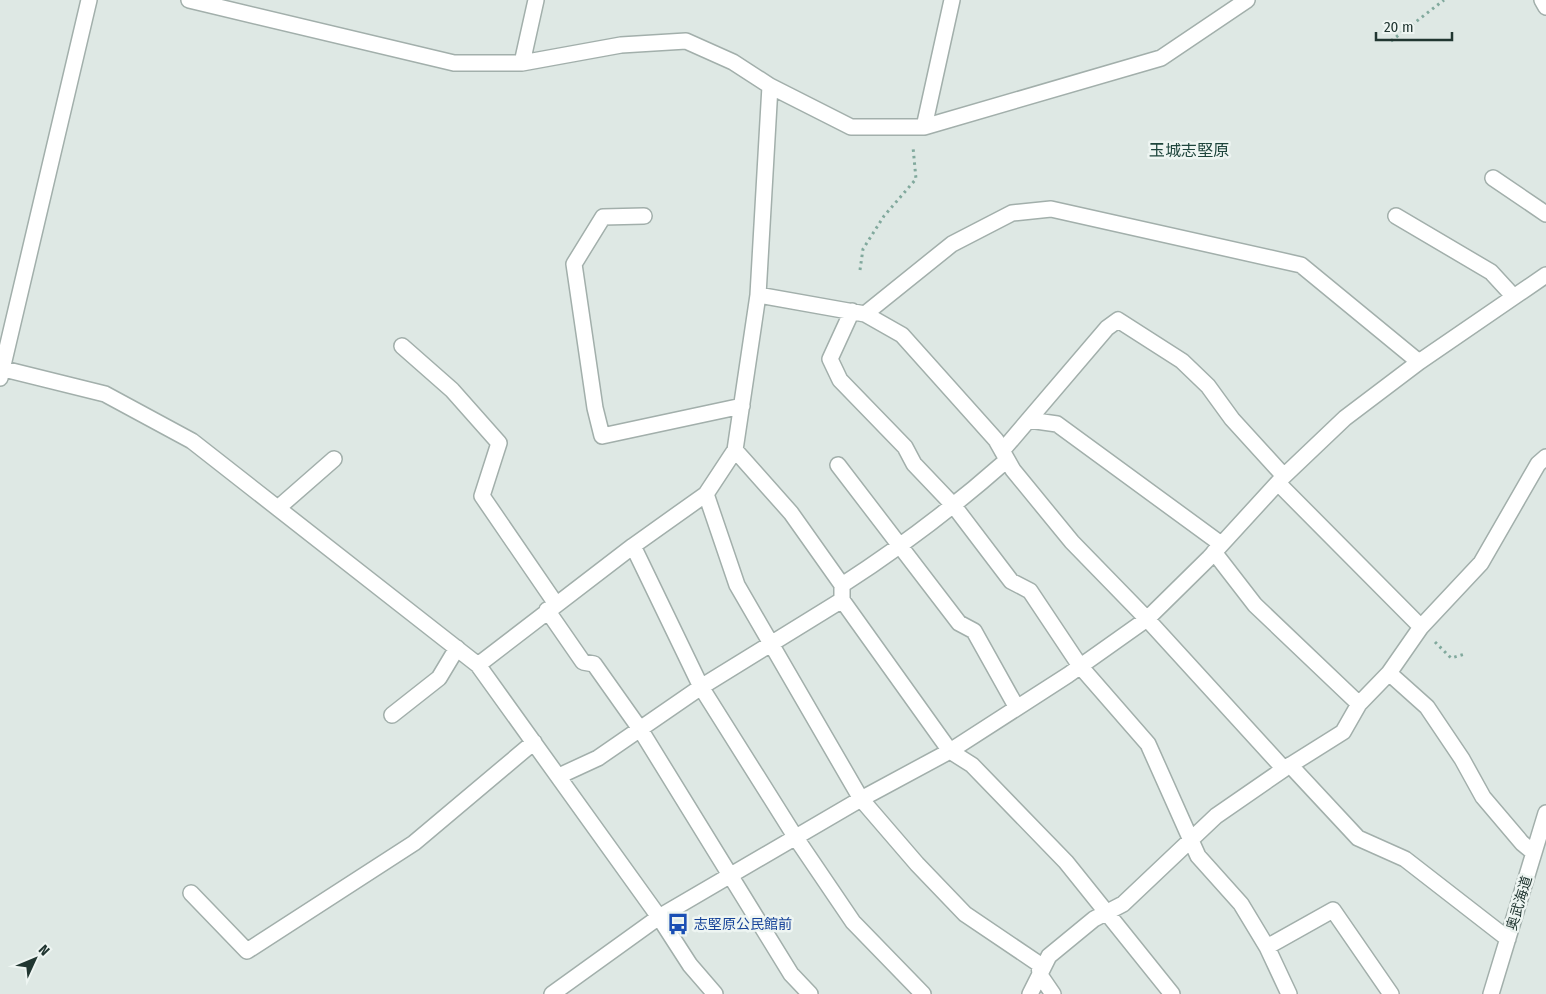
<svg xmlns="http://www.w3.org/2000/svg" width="1546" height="994" font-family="'Fira Sans Condensed','Noto Sans JP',sans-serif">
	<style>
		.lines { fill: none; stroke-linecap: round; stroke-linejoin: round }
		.minor-casing { stroke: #a2afab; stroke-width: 18 }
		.path { stroke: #81a99d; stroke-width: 3; stroke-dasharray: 2.5 4; stroke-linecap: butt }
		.minor { stroke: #fff; stroke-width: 15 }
		.labels { text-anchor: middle; stroke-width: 5; stroke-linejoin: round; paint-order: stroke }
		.street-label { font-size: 14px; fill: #213631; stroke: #eef5f2 }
		.transit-label { font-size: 14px; fill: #164399; stroke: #eef5f2; text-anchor: start }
		.quarter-label { font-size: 16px; fill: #1f463d; stroke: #eef5f2 }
	</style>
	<rect width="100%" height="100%" fill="#dee8e4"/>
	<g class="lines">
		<g class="minor-casing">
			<path id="minor" d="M189,0L454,63H522L621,45L686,41L733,62L770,86L851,127H924L1161,58L1247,0
				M1542,0L1546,7
				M522,63L536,0
				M770,86L758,295L735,450L791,513L842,585V600L950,751L972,765L1066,862L1172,994
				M924,127L952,0
				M1493,178L1546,214
				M644,216L603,217L574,264L595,408L602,436L742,406
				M1396,216L1491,272L1514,297
				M758,295L865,314L902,335L996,440L1013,470L1072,542L1147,619L1284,769L1216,816L1123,904L1094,919L1049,956L1030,994
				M852,311L830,359L840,380L905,447L914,464L954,506L1011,581L1030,591L1080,666L1148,744L1198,856L1241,904L1267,947L1289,994
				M865,314L952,244L1012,213L1051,209L1301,265L1419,362
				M402,346L452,390L499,443L482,496L556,604
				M0,368L105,394L192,441L478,665L659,917L690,965L715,994
				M0,378L89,0
				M1029,420L1057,424L1221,544
				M1002,451L1107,328L1118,320L1182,361L1208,386L1232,419L1284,476
				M838,465L959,623L974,631L1017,708
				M1278,483L1421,627
				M706,494L737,585L861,799L917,864L965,914L1039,964L1040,975L1053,994
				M278,508L334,459
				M633,546L701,687L796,838L853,922L923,994
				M1214,552L1255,605L1359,704
				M842,585C901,547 955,506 1007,460
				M547,610L583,662L594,664L640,729L791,974L810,994
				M478,665L633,546L706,494L735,450
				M1389,673L1427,707L1462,759L1483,797L1522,843L1534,853
				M392,715L439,678L457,648
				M1290,765L1358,838L1405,859L1508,939
				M1284,769L1343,732L1359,704L1389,673L1421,627L1481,563L1538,464L1546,457
				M559,776L598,758L701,687L842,600
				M191,893L247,951L414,843L534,742
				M1267,947L1333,910L1391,994
				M552,994L659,917L861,799L950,751L1068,675L1147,619L1209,558L1284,476L1345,418L1419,362L1546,275
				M1491,994L1546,813"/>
		</g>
		<path class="path" d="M1391,41L1444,0
			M860,270L863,249L884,216L916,179L913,147
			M1435,642L1451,658L1465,654"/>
		<use href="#minor" class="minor"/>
	</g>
	<defs>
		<g id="bus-bare" transform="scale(1.725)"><path d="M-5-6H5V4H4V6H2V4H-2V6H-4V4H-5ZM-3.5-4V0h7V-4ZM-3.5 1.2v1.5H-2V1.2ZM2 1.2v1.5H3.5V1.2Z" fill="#1a4fb4" stroke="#eef5f2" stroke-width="2.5" paint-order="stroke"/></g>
	</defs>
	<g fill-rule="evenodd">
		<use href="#bus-bare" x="678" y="924"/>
	</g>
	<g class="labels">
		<g class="street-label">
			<text transform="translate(1519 903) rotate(-73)" y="5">奥武海道</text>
		</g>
		<g class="transit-label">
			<text x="694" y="929">志堅原公民館前</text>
		</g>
		<g class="quarter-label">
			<text x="1189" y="156">玉城志堅原</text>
		</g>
	</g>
	<g transform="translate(35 959) rotate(46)" stroke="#eef5f2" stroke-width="4" paint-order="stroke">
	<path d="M0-4L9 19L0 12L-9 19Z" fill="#213631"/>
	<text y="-8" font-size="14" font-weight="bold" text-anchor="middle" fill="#213631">N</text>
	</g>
	<path d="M1376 32v8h76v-8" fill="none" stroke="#213631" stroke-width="2.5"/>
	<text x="1384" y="32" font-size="15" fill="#213631" stroke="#eef5f2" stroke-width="4" paint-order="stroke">20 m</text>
</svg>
